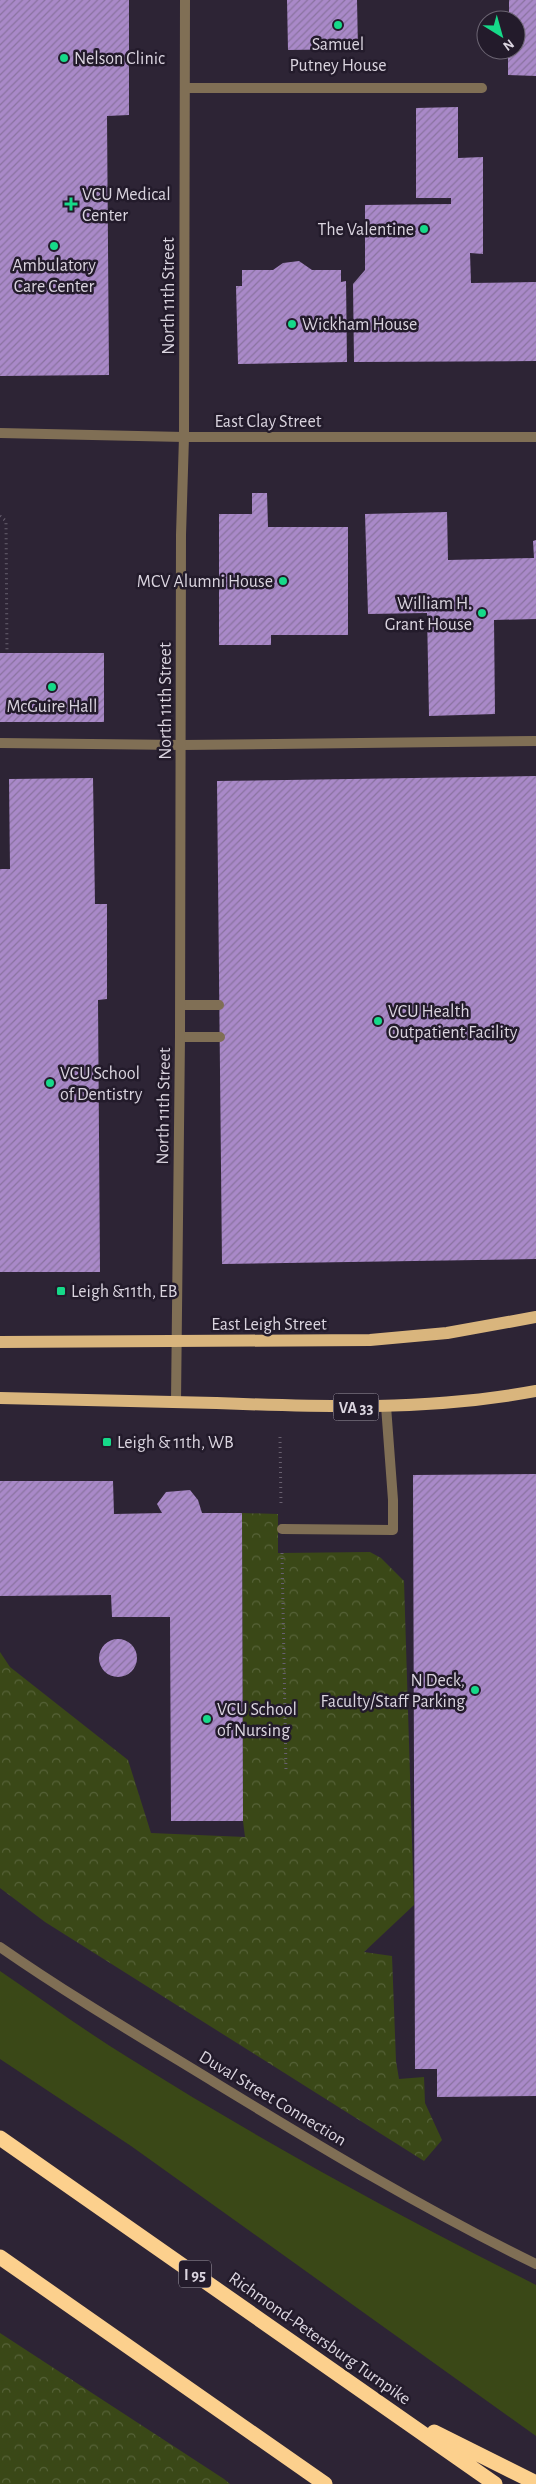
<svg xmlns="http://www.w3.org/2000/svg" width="536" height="2484" font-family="'Alegreya Sans',sans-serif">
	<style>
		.grass { fill: #3a4817 }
		.forest { fill: url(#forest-crowns) }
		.building { fill: url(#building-hatch) }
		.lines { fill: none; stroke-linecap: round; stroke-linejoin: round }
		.path { stroke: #68606f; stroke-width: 3; stroke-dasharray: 1 4; stroke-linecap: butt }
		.service { stroke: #806f55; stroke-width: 10 }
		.minor { stroke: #806f55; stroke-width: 10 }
		.tertiary { stroke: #806f55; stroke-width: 10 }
		.primary { stroke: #d9b57d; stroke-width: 12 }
		.motorway { stroke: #fcd08d; stroke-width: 15 }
		.poi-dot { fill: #16d989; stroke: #231b2b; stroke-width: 2 }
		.labels { text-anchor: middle; stroke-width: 5; stroke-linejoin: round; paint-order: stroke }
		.shield { fill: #231b2b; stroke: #a39ca9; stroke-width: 1 }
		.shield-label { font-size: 16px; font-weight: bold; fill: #dad4df }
		.poi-label { font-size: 18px; fill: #dad4df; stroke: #231b2b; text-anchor: start }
		.street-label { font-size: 18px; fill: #dad4df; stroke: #231b2b }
	</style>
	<defs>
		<pattern id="forest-crowns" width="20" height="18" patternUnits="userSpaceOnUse" patternTransform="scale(1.25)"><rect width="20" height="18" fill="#3a4817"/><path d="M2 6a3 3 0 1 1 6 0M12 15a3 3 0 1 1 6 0" fill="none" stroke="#566238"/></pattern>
		<pattern id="building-hatch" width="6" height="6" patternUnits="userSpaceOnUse" patternTransform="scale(1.25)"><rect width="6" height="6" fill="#a989c8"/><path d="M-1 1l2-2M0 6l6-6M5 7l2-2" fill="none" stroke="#8a73a0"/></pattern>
	</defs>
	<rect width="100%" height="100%" fill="#2d2435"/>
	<path class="grass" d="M0,1971C43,2000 85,2031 129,2058C261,2141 397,2215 536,2285V2436L131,2146L0,2059Z"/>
	<path class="forest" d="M242,1513L278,1514V1553L370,1552L381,1558L404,1581L414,1905L364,1952L392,1956L396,2061L399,2079L424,2077L425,2103L442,2140L424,2161L45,1922L0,1888V1652L10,1667L128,1760L151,1833L245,1837L243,1821Z
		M0,2333L224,2479L230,2484H0Z"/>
	<path class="building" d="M0,0H129V115L107,116L109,375L0,376Z
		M287,0H357L358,49L288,50Z
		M509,0H536V76L508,75V50H516V20H509Z
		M458,107V158L483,157V254L470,253L471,283L536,282V361L354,362L353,284L365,270V205L451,204V198H416V108Z
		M299,261L312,270H341V282L346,281L347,362L238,364L236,286H242V270H273L283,263Z
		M252,493H267L268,527H348V635H271V645H219V514H252Z
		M447,512L448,560L534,558L533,541L536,540V619L494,620L495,714L429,716L427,613L368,614L365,514Z
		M0,653H104V722H0Z
		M536,776V1259L222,1264L217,781Z
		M93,778L95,904H107V999L98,1000L100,1272H0V869H10L9,779Z
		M536,1474V2096L437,2097V2069H415L413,1475Z
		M0,1481H113L114,1514L162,1513L157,1504L166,1492L190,1490L198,1500L202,1513H242L243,1821H171L170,1617H112L111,1595L0,1596Z
		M99 1658a19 19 0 1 1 38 0a19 19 0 1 1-38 0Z"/>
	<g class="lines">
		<path class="path" d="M0,516L6,521L7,653
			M280,1437L281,1506
			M282,1553L286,1771"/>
		<path class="service" d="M185,88H482
			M0,743L182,745L536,741
			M181,1005H219
			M180,1037H220
			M282,1529L393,1530V1500L386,1406"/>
		<path class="minor" d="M0,433L184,437H536"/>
		<path class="tertiary" d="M176,1402L180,1037L181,535L184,437L185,0
			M0,1947C69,1995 142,2038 214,2082C319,2146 425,2210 536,2264"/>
		<path class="primary" d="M0,1342L370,1340L447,1333L536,1317
			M0,1398C72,1399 144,1401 216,1403C323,1407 429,1411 536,1391"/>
		<path class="motorway" d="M0,2138L495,2484
			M0,2257L325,2484
			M434,2432L536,2483"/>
	</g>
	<g class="poi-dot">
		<circle cx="338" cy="25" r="5"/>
		<circle cx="64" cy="58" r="5"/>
		<path d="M68.5 196.5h5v5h5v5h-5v5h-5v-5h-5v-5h5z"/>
		<circle cx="424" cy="229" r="5"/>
		<circle cx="54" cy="246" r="5"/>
		<circle cx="292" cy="324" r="5"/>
		<circle cx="283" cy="581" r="5"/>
		<circle cx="482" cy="613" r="5"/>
		<circle cx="52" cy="687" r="5"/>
		<circle cx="378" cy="1021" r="5"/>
		<circle cx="50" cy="1083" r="5"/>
		<rect x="56" y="1286" width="10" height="10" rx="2.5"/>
		<rect x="102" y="1437" width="10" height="10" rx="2.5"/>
		<circle cx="475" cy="1690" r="5"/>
		<circle cx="207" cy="1719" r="5"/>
	</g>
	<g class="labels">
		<g class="shield">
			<rect x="333.5" y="1393.5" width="45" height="27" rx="4"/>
			<rect x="179" y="2260.5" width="32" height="27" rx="4"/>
		</g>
		<g class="shield-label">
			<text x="356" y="1413">VA 33</text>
			<text x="195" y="2280">I 95</text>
		</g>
		<g class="poi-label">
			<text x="338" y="50" text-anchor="middle">Samuel<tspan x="338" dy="21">Putney House</tspan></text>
			<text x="74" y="64">Nelson Clinic</text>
			<text x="82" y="200">VCU Medical<tspan x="82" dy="21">Center</tspan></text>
			<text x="414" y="235" text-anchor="end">The Valentine</text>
			<text x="54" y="271" text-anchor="middle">Ambulatory<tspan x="54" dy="21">Care Center</tspan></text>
			<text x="302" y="330">Wickham House</text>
			<text x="273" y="587" text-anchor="end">MCV Alumni House</text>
			<text x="472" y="609" text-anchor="end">William H.<tspan x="472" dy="21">Grant House</tspan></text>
			<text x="52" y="712" text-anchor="middle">McGuire Hall</text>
			<text x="388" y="1017">VCU Health<tspan x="388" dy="21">Outpatient Facility</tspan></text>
			<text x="60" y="1079">VCU School<tspan x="60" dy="21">of Dentistry</tspan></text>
			<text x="71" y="1297">Leigh &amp;11th, EB</text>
			<text x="117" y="1448">Leigh &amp; 11th, WB</text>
			<text x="465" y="1686" text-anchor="end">N Deck,<tspan x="465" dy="21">Faculty/Staff Parking</tspan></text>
			<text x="217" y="1715">VCU School<tspan x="217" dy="21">of Nursing</tspan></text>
		</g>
		<g class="street-label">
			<text transform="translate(168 296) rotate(-90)" y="6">North 11th Street</text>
			<text x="268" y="427">East Clay Street</text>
			<text transform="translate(165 701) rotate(-90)" y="6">North 11th Street</text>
			<text transform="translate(163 1106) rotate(-89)" y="6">North 11th Street</text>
			<text x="269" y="1330">East Leigh Street</text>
			<text transform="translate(273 2098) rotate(31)" y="6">Duval Street Connection</text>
			<text transform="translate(320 2338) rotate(35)" y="6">Richmond-Petersburg Turnpike</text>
		</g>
	</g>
	<g transform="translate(501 35) rotate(143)"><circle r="24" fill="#231b2b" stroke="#6c6573"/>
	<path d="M0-4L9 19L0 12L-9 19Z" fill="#16d989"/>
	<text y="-8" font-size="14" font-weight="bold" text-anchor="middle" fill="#dad4df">N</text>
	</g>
</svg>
